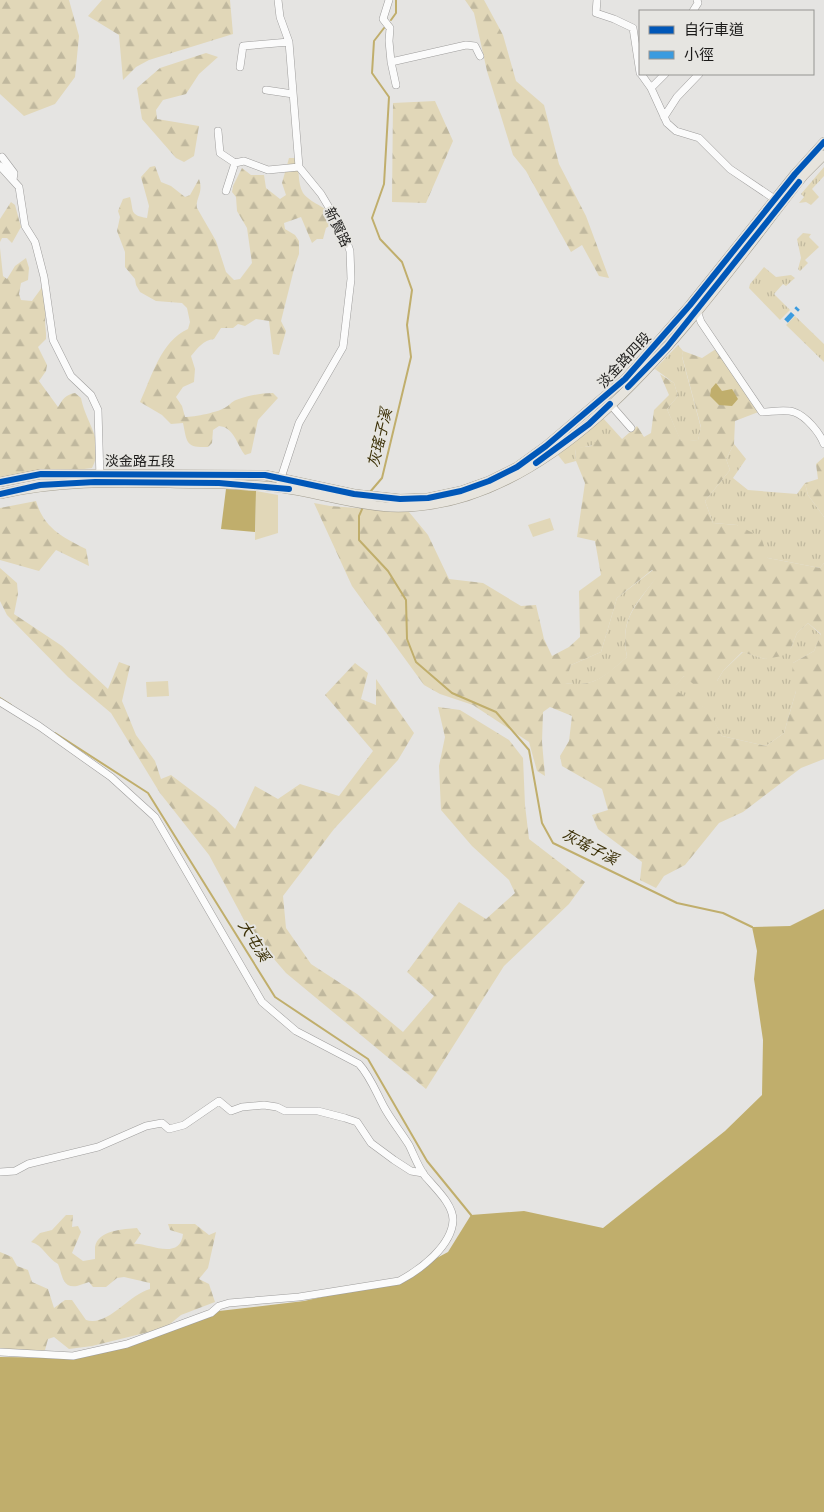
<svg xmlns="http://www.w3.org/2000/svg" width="824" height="1512" font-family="Quicksand,'Noto Sans TC',sans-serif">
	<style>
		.grass { fill: url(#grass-tufts) }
		.forest { fill: url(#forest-firs); fill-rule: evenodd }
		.park { fill: #e1d7b8 }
		.water { fill: #c0ae6c }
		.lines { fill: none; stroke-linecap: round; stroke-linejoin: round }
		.stream { stroke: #c0ae6c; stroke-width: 2 }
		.minor-casing { stroke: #9e9d9c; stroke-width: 8 }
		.major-casing { stroke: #a49f92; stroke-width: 10 }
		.minor { stroke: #fbfbfb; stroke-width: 7 }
		.major { stroke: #e7e4dd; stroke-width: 9 }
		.quiet { stroke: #3b9bdf; stroke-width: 5; stroke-dasharray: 10 5; stroke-linecap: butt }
		.cycleway-casing { stroke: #e6e5e1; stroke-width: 9 }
		.cycleway { stroke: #0057b8; stroke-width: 6 }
		.labels { text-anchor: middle; stroke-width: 4; stroke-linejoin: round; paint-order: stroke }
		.street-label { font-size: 14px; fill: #1b1a19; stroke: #e6e5e1 }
		.water-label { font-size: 15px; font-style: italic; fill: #3c3108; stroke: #e6e5e1 }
	</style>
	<defs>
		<pattern id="grass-tufts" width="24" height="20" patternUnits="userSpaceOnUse" patternTransform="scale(1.25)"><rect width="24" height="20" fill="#e1d7b8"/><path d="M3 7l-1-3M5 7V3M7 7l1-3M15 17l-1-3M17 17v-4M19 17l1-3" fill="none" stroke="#c0b89e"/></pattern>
		<pattern id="forest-firs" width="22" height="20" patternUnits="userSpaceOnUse" patternTransform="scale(1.25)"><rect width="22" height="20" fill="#e1d7b8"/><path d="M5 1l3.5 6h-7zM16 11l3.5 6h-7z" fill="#c0b89e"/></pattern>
	</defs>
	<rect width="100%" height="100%" fill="#e5e4e2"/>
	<path class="grass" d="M824,167V176L812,189L819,197L811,205L806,202L799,203L804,197L801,194Z
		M803,233L811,234L809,237L819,247L805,260L808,263L800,271L798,269L801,258L797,239Z
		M764,267L776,277L791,275L795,278L786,286L783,284L774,294L790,310L780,320L749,288L750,284Z
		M795,316L824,344V362L786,325Z
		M678,345L683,351L682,357L701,428L698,440L681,442L667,409L678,396L674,383L655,369Z
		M603,418L622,439L575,449L576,461L565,464L558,455Z
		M734,444L746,459L733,478L748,490L797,494L805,483L808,495L824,517V563L820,568L768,558L737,525L713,523L705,501L730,470L726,459Z
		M653,570L659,574C637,604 619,617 627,657C605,676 595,688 564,683L571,665L601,652L617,598Z
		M808,623L821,635L814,651L793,663L796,691L784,733L766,746L722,736L708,710L672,689L684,676L717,681L723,671L743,652L765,659L791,648L797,633Z"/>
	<path class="forest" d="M0,0H69L79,36L75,77L55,104L24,116L0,94Z
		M102,0H230L233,34L149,60L136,67L123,80L119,35L88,16Z
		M465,0H484L503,35L516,81L544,105L559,164L586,216L609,278L599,276L582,245L571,252L526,171L513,155L487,71L474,13Z
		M206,53L218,57L199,74L186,94L163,100L156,110L157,119L199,126L194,156L184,162L176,158L142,119L137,88L160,68Z
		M435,101L453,141L426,203L392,202L393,103Z
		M289,158H296C300,168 297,183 303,193C312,205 330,207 337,221L326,228L323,239H317L312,243L301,217L284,223L285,229L295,235L299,241V254L295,265L281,321L286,331L279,355L273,354L269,321L256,319L245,326L238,324L233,328H221L214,339C203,340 198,348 191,356L195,369L194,382L183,387L176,397L182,406L185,417C194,417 220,412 226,407C230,405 231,402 236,400C248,396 259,393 273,393L278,398L258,420L251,453L245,455C237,445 234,427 219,426L213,430L212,443L208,447C186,448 187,443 183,423L171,424L162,415L140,402C152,376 161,341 188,329L190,322L187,308L182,303L156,301L140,292L136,285L135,279L125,267V252L117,231L120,217L118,211L123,199L130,197C134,211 129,215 147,218L149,206L141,177L150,167L155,166L161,182L171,186L185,197L190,195L199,179C204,193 195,198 197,208L216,241L226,272L234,280L240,279L252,263L247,228L237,211L236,197L232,192L233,186L242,168L251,175H264L266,188L280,199L286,195L282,183Z
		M11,202L15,205L21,227L12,243L7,238H2L0,242V219Z
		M0,248L3,276L7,279L15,266L26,258L29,268L28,280L21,283L19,294L21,300L32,301L43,286L47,296L45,322L46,333V339L38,347L47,365L46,371L39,381L58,407C63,399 65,395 75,393L81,398C86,424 106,441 92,468L0,480Z
		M719,347L761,411L735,421L734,444L726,459L730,470L705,501L713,523L737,525L761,537L768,558L820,568L824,563V759L801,768L743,812L719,823L685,865L664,876L656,888L640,880L642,862L598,829L592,815L608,810L602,789L562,766L560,756L569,741L572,716L550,707L543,712L542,742L545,776L537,771L529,742L473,705L440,694L424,685L352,586L314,503L330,506L409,512L428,535L449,579L483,583L521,606L536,605L544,639L552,656L569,647L580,637L579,591L601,575L595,541L577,537L585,483L576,461L575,448L591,446L603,434L622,439L637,426L644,437L651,433L654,410L669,395L660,374L674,383L678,396L667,409L681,441L698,440L701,427L682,356L683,351L702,358ZM652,570L658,574C638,605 619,616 627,657C605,675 595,688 565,683L571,665L601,652L617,598ZM808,623L821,634L814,651L793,663L791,686L796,691L784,733L766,746L722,736L709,710L673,689L684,676L699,689L717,681L723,671L742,652L765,659L782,656L791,648L797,633Z
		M824,457V517L808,495L805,483L818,479L816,464Z
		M36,501C44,528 62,537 86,549L89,566L56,550L39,571L0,560V508Z
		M0,568L17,583L18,594L14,614L62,646L108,689L119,662L130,666L122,701L136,735L155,761L161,779L171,775L216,809L235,829L255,786L278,799L300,784L339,796L373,751L325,695L355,663L368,673L361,699L376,705V679L414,733L398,760L334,829L283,896L286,928L311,964L357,994L403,1032L434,996L407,972L459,902L486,919L515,893L509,880L472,846L441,810L439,766L445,737L438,707L460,710L509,740L523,758L525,805L529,839L585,882L569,904L504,966L426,1089L286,973L250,931L209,855L160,793L111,713L68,677L7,615L0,601Z
		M66,1215H73L72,1227L78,1226L81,1232L72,1253L83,1261L95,1259C95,1255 95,1251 95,1247C98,1230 124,1229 137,1228L141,1234L134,1244C146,1242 180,1262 183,1234L170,1230L168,1224H195L209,1235L216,1232L208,1268L199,1279L209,1284L215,1302L181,1315L165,1328L92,1346L69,1349L54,1337L48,1339L45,1350L37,1353L0,1349V1252L12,1257L17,1266L28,1270L32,1282L48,1289L54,1308L65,1300H72L86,1320C108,1327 128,1295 150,1289V1283L124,1277L117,1278L106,1287H93L89,1282C85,1283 81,1285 77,1286C62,1289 62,1273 58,1264C47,1258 43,1245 31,1242L40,1233L52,1230Z"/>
	<path class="park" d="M256,491L278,495V533L255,540Z
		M550,518L554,530L533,537L528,525Z
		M168,681L169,696L147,697L146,682Z"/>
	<path class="water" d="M716,383L722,391L732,389L738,399L732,406L719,405L710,396L711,389Z
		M226,489L256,491L255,532L221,529Z
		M824,909V1512H0V1357L74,1358L129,1347L219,1311L304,1301L394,1281L448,1252L471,1215L524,1211L603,1228L725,1131L762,1095L763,1040L754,979L757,951L752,927L790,926Z"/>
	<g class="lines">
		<path class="stream" d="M391,20L396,13V0
			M370,492L382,478L411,357L407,325L412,290L402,262L380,239L372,218L384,184L389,97L372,73L374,41L384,28
			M363,507L359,516V540L388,571L406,600L407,639L416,662L452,693L496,712L529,750L542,823L553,843L677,903L723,913L752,927
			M0,698L11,705
			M55,733L148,793L275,997L368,1059L427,1161L471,1215"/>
		<g class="minor-casing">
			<path id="minor" d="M278,0L280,17L289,42L299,167L321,194L343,231L350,251L351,279L343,347L299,423L280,481
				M389,0L383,19L390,28L389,41L391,62L466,45L475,46L480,56
				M597,0L596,13L614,19L633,28L640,73
				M693,11L698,3L697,0
				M391,62L396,85
				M240,67L243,46L289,42
				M641,74L651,88L667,123L676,131L699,138L730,169L779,202
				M651,88L665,74
				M266,90L293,94
				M664,117L677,97L699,74
				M218,131L220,153L235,163L244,161L268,170L299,167
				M2,157L14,173L13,180
				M0,166L19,187L25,226L35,242L44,277L53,340L71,376L91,395L98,410L100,479
				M226,191L235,163
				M690,305L697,311L701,322L762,412C771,412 785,409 794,412C806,416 820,433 824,444
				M610,404L631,428
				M0,702L39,726L111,777L155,817L262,1002L296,1031L359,1064C370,1076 376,1092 384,1107C391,1120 401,1132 409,1145C414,1155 418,1167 425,1176C435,1188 453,1204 453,1220C452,1246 420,1270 399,1281L299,1297L229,1303L219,1306L211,1313L127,1344L73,1356L0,1352
				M0,1172L15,1171L28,1164L98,1147L146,1126L162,1123L169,1129L184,1125L219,1101L231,1111L242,1107L264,1105L277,1107L285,1111H318L345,1118L357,1122L371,1143L394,1160L411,1171L423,1173"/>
		</g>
		<g class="major-casing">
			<path id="major" d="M0,482L41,474L265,475L354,494L400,499L428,498L461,491L489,481L517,467L546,446L625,379L690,305L795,174L824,142
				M0,494C59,481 110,482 170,483C205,484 239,483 274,487C313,491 351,505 390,507C568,514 706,298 804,175L824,155"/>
		</g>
		<use href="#minor" class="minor"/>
		<use href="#major" class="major"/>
		<path class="quiet" d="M786,321L798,308"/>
		<g class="cycleway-casing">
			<path id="cycleway" d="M628,387L667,347L799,182
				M536,463L589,424L610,404
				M0,482L41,474L265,475L354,494L400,499L428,498L461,491L489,481L517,467L546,446L625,379L690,305L795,174L824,142
				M0,494L40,485L95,482L219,483L289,489"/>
		</g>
		<use href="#cycleway" class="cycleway"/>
	</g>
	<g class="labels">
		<g class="street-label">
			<text transform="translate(338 227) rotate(64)" y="5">新賢路</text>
			<text transform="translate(624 360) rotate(-47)" y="5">淡金路四段</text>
			<text x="140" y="466">淡金路五段</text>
		</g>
		<g class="water-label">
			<text transform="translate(380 438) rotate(-77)" y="5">灰瑤子溪</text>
			<text transform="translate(590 847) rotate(27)" y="5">灰瑤子溪</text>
			<text transform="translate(254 941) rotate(58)" y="5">大屯溪</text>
		</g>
	</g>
	<rect x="639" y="10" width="175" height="65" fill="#e6e5e1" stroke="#959491"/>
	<rect x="649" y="26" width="25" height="8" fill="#0057b8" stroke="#959491"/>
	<text x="684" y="35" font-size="15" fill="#1b1a19">自行車道</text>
	<rect x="649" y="51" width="25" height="8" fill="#3b9bdf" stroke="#959491"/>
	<text x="684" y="60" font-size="15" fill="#1b1a19">小徑</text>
</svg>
